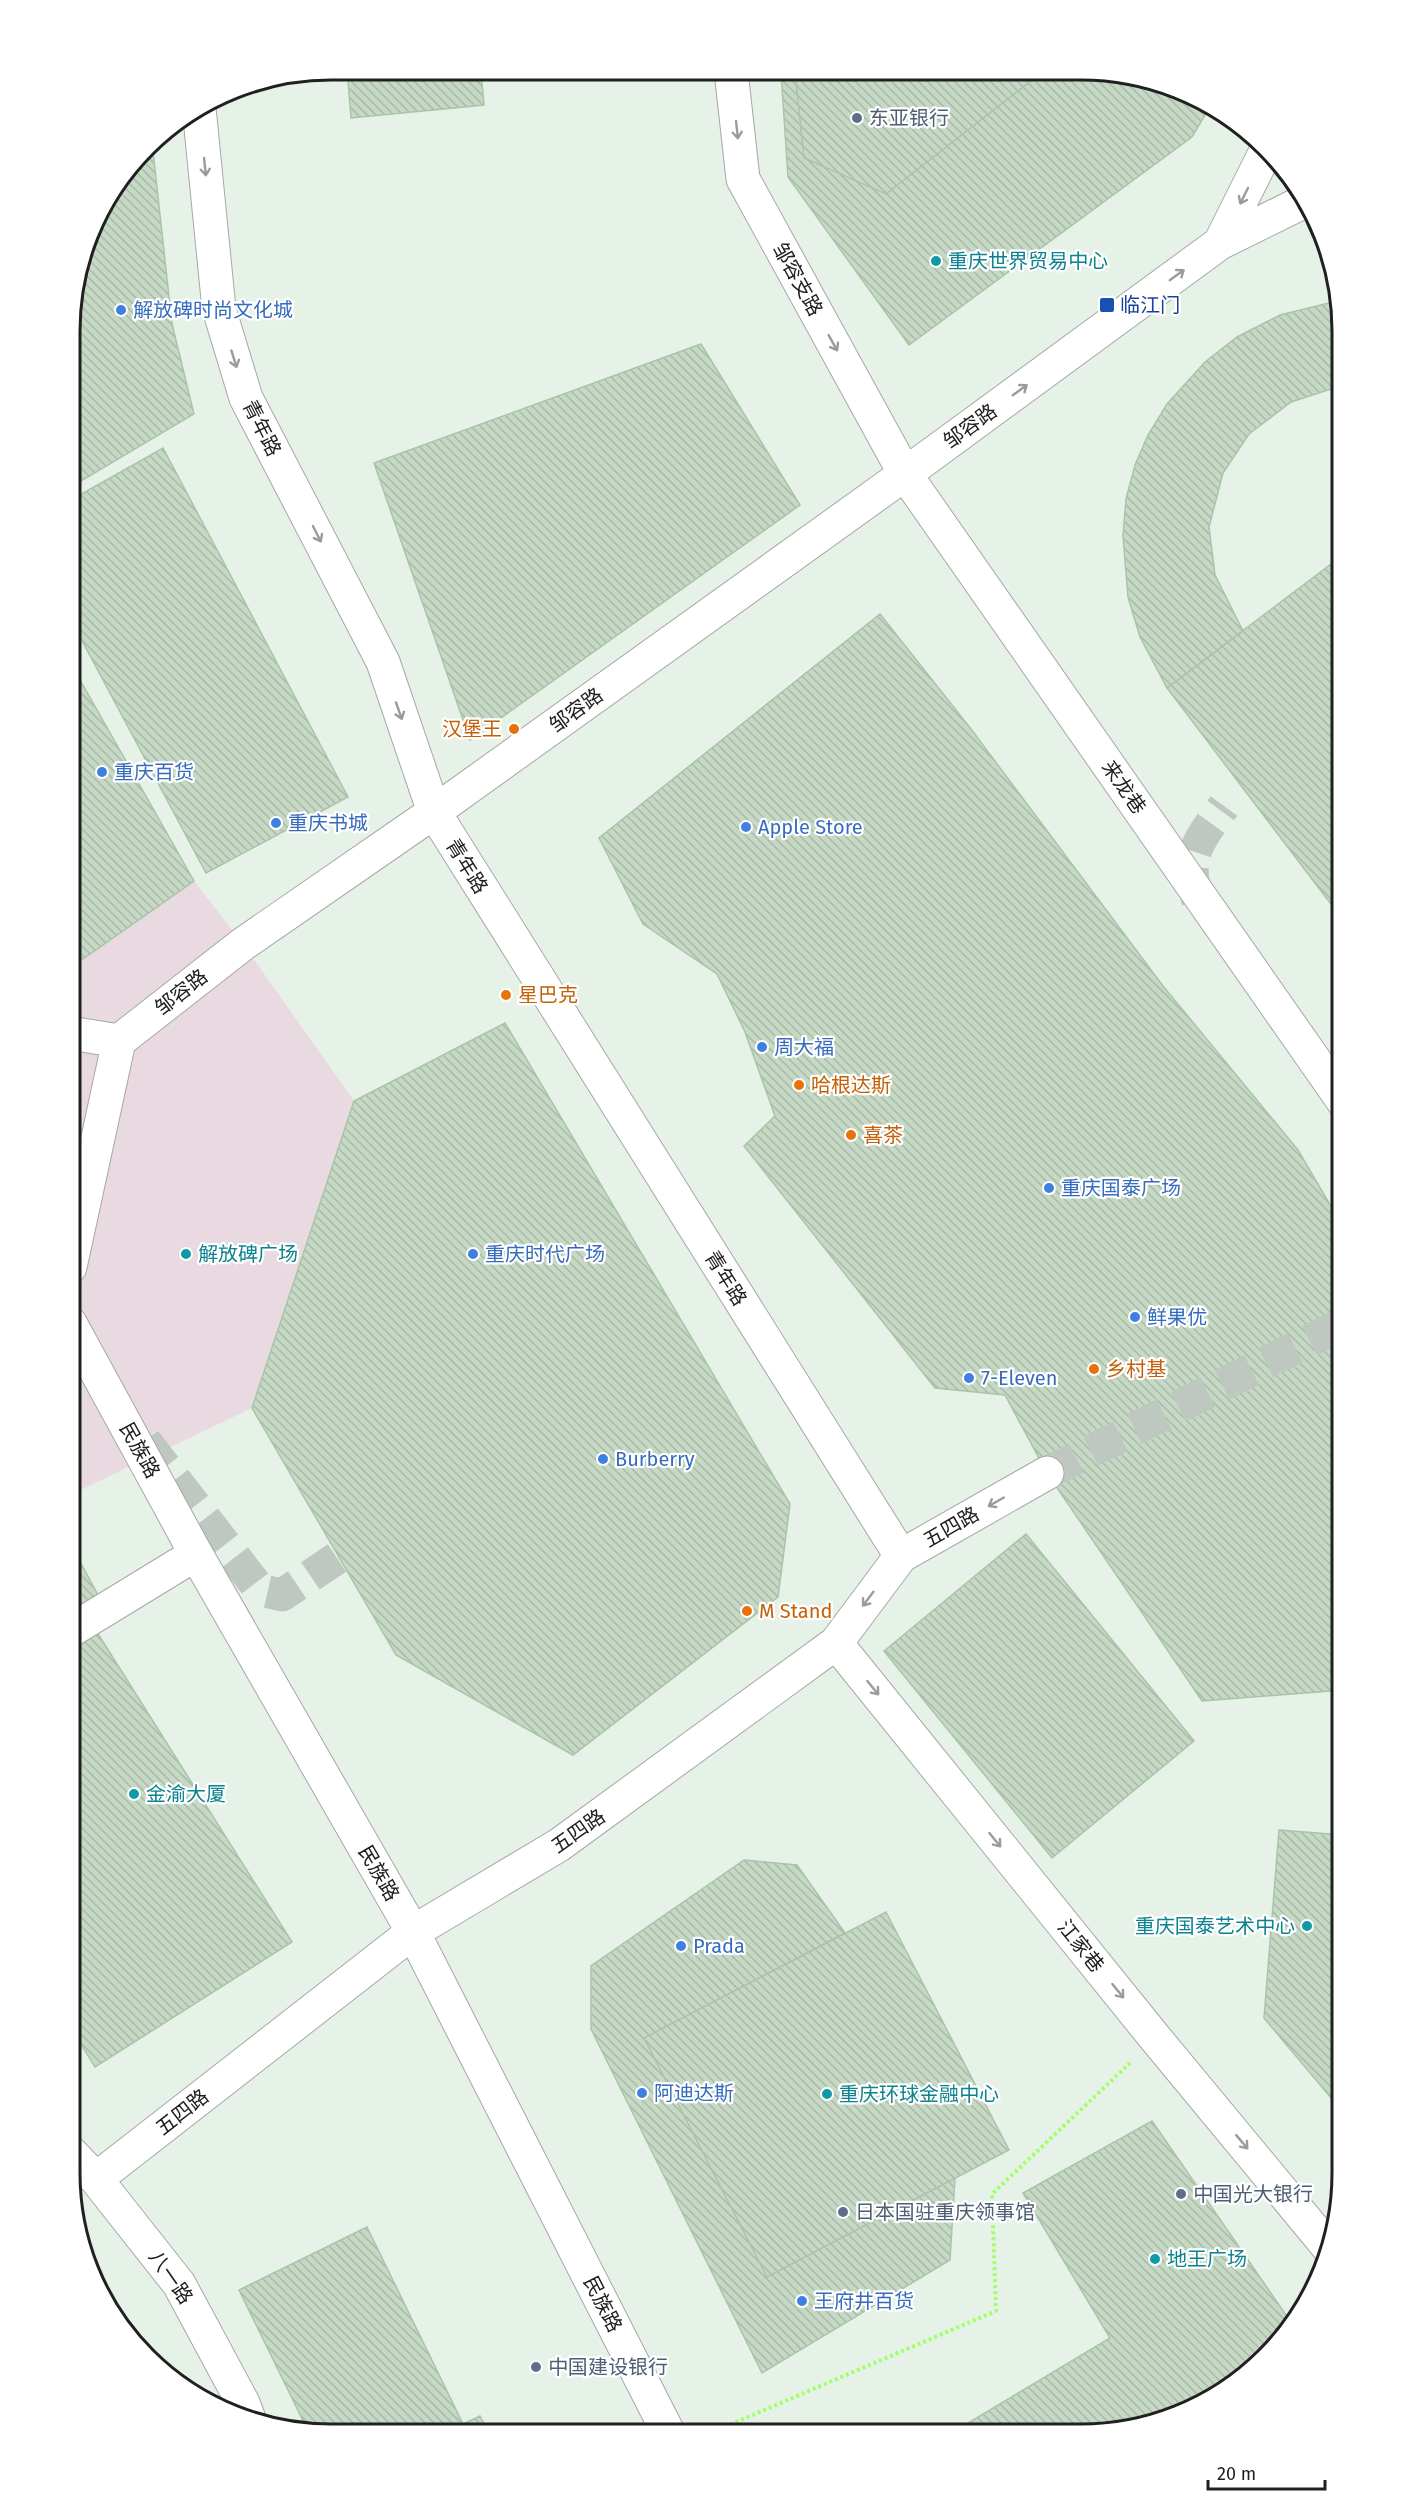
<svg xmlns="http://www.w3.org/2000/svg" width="1412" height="2504" font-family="'Fira Sans','Noto Sans SC',sans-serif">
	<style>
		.plaza { fill: #e8dae0 }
		.building { fill: url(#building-back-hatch); stroke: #a8c5a7; stroke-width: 1.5 }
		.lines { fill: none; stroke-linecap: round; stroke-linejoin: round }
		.minor-tunnel { stroke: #bec8c0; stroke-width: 33; stroke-dasharray: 33 16; stroke-linecap: butt }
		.minor-casing { stroke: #a7a7a7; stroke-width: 35 }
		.path { stroke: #a1ff6a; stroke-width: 4; stroke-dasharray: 3 3; stroke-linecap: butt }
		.minor { stroke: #fff; stroke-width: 33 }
		.oneway { stroke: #9b9b9b }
		.service-dot { fill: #5c6f8a; stroke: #fff; stroke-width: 2 }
		.culture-dot { fill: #0f9aa8; stroke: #fff; stroke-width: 2 }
		.transit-dot { fill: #1a4fb4; stroke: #fff; stroke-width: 2 }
		.shop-dot { fill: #3f7fe0; stroke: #fff; stroke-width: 2 }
		.food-dot { fill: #e8710a; stroke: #fff; stroke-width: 2 }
		.labels { text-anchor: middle; stroke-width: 4.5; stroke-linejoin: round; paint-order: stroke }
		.service-label { font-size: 20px; fill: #4e5e75; stroke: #fff; text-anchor: start }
		.culture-label { font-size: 20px; fill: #0d838f; stroke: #fff; text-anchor: start }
		.street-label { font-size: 20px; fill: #202020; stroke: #fff }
		.transit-label { font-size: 20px; fill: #164399; stroke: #fff; text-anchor: start }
		.shop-label { font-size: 20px; fill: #366cbe; stroke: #fff; text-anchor: start }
		.food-label { font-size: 20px; fill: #c56008; stroke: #fff; text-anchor: start }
		.rim { fill: none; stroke: #202020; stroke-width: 3 }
	</style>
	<defs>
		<pattern id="building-back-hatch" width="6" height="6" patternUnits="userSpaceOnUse" patternTransform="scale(1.5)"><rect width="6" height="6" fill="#c6d9c5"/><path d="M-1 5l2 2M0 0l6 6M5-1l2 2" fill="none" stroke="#aabaa9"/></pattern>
	</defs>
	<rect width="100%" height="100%" fill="#e6f2e8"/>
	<path class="plaza" d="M194,881L243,944L354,1101L252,1408L70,1495V957L83,959Z"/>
	<path class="building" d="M347,69L468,70V75L481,73L484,105L351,118Z
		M781,72L1133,74L1197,96L1211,105L1192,137L909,345L788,177Z
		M795,72L1041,73L886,194L804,158Z
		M152,142L172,324L194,414L71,487V296L96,214Z
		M1333,302H1338L1343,330V387L1334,388L1291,402L1249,434L1223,473L1209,527L1215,575L1243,631L1167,688L1140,637L1128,597L1123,536L1126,499L1135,465L1148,435L1167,404L1205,362L1237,337L1280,315Z
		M701,344L800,505L470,740L374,463Z
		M163,448L348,797L206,873L71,620V500Z
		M1343,555V920L1167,688Z
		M880,614L971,729L1163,986L1298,1150L1343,1227V1690L1202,1701L1047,1473L1005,1395L935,1388L744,1146L775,1116L745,1032L717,974L643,924L599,838Z
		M71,664L194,881L83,959L70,957Z
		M505,1023L790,1504L778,1597L573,1755L396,1655L252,1408L354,1101Z
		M1026,1534L1194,1741L1052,1858L884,1651Z
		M70,1543L98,1595L70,1614Z
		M95,1629L292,1942L95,2067L69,2025L70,1645Z
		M1279,1830L1343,1835L1342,2111L1264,2018Z
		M744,1860L797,1865L845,1933L644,2038L767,2277L955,2178L950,2260L762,2373L591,2029V1966Z
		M886,1912L1009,2150L767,2277L644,2038Z
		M1152,2121L1293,2325L1289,2333L1227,2391L1166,2421L1082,2435H948L1110,2338L1023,2193Z
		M367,2227L463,2424L446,2433H309L239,2290Z
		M84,2261L167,2376L158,2370L113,2319Z
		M480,2416L489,2433H446L463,2424Z"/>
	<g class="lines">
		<path class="minor-tunnel" d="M1198,900C1183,857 1199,840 1224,806
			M145,1441L260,1590L282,1595L337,1558
			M1047,1473L1343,1324"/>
		<g class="minor-casing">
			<path id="minor" d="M731,71L743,179L905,474L1343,1101
				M199,108L219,309L246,398L383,662L434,812L901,1556
				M1220,243L1267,149
				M70,1033L119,1041
				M70,1267L119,1041L243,944L434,812L905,474L1220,243L1307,200
				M70,1323L196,1554L413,1932L669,2434
				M70,1631L196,1554
				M836,1643L1156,2039L1329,2248
				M69,2151L96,2179L179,2284L243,2403L249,2419
				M96,2179L413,1932L559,1845L836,1643L901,1556L1047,1473"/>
		</g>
		<path class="path" d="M708,2434L996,2311L992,2194L1130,2063"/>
		<use href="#minor" class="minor"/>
	</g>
	<defs><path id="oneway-shaft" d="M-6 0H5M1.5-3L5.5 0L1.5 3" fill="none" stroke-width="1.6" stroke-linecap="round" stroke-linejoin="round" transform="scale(1.5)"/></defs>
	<g class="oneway">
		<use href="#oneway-shaft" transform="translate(737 130) rotate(84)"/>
		<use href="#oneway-shaft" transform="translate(205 167) rotate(84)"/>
		<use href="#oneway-shaft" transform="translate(1244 196) rotate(116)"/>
		<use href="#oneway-shaft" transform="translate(1177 275) rotate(-36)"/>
		<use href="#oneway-shaft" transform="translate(833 343) rotate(61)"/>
		<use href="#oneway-shaft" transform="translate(234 359) rotate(73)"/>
		<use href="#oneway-shaft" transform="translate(1020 390) rotate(-36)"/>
		<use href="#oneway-shaft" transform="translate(317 534) rotate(63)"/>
		<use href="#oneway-shaft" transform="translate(399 711) rotate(71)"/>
		<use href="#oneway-shaft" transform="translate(996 1502) rotate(150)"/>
		<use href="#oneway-shaft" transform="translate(868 1599) rotate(127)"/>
		<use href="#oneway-shaft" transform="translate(873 1688) rotate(51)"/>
		<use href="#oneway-shaft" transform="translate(995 1840) rotate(51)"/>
		<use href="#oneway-shaft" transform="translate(1118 1991) rotate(51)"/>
		<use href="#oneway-shaft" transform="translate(1242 2142) rotate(50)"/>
	</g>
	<g class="service-dot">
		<circle cx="857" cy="118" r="6"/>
		<circle cx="1181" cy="2194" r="6"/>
		<circle cx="843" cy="2212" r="6"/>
		<circle cx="536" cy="2367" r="6"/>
	</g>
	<g class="culture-dot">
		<circle cx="936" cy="261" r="6"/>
		<circle cx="186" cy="1254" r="6"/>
		<circle cx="134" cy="1794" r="6"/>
		<circle cx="1307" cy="1926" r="6"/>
		<circle cx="827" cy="2094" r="6"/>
		<circle cx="1155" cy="2259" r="6"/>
	</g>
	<rect class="transit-dot" x="1099" y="297" width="16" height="16" rx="3"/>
	<g class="shop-dot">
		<circle cx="121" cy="310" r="6"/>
		<circle cx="102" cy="772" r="6"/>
		<circle cx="276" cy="823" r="6"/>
		<circle cx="746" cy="827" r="6"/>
		<circle cx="762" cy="1047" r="6"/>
		<circle cx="1049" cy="1188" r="6"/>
		<circle cx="473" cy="1254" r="6"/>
		<circle cx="1135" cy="1317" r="6"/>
		<circle cx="969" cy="1378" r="6"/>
		<circle cx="603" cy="1459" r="6"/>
		<circle cx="681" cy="1946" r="6"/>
		<circle cx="642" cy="2093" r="6"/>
		<circle cx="802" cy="2301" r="6"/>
	</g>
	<g class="food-dot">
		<circle cx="514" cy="729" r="6"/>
		<circle cx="506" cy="995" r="6"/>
		<circle cx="799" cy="1085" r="6"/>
		<circle cx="851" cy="1135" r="6"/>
		<circle cx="1094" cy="1369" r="6"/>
		<circle cx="747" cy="1611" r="6"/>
	</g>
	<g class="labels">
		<g class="service-label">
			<text x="869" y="125">东亚银行</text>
			<text x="1193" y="2201">中国光大银行</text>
			<text x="855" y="2219">日本国驻重庆领事馆</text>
			<text x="548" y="2374">中国建设银行</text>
		</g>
		<g class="culture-label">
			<text x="948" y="268">重庆世界贸易中心</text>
			<text x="198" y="1261">解放碑广场</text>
			<text x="146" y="1801">金渝大厦</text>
			<text x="1295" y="1933" text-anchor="end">重庆国泰艺术中心</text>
			<text x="839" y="2101">重庆环球金融中心</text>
			<text x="1167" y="2266">地王广场</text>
		</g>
		<g class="street-label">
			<text transform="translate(798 279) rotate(61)" y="7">邹容支路</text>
			<text transform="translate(970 426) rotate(-36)" y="7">邹容路</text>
			<text transform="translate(262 428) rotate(63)" y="7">青年路</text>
			<text transform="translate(576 710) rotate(-36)" y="7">邹容路</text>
			<text transform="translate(1124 787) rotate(55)" y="7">来龙巷</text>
			<text transform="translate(467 866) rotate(58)" y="7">青年路</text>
			<text transform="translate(181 992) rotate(-38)" y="7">邹容路</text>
			<text transform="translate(726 1278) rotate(58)" y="7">青年路</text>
			<text transform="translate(140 1450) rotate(61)" y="7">民族路</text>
			<text transform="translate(951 1527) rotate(-30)" y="7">五四路</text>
			<text transform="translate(578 1831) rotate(-35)" y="7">五四路</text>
			<text transform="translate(379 1873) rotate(60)" y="7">民族路</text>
			<text transform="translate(1081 1946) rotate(51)" y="7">江家巷</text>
			<text transform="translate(182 2112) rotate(-38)" y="7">五四路</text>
			<text transform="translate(171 2277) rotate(55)" y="7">八一路</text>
			<text transform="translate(603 2304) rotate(63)" y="7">民族路</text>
		</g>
		<g class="transit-label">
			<text x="1120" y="312">临江门</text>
		</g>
		<g class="shop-label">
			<text x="133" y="317">解放碑时尚文化城</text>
			<text x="114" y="779">重庆百货</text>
			<text x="288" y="830">重庆书城</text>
			<text x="758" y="834">Apple Store</text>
			<text x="774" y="1054">周大福</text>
			<text x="1061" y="1195">重庆国泰广场</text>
			<text x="485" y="1261">重庆时代广场</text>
			<text x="1147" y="1324">鲜果优</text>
			<text x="981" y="1385">7-Eleven</text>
			<text x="615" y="1466">Burberry</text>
			<text x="693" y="1953">Prada</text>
			<text x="654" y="2100">阿迪达斯</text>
			<text x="814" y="2308">王府井百货</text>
		</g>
		<g class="food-label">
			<text x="502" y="736" text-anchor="end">汉堡王</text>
			<text x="518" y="1002">星巴克</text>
			<text x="811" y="1092">哈根达斯</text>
			<text x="863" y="1142">喜茶</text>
			<text x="1106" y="1376">乡村基</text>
			<text x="759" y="1618">M Stand</text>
		</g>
	</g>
	<path d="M0 0H1412V2504H0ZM331 80H1081A251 251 0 0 1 1332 331V2173A251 251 0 0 1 1081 2424H331A251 251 0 0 1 80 2173V331A251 251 0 0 1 331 80Z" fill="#fff" fill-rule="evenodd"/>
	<path class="rim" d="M331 80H1081A251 251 0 0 1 1332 331V2173A251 251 0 0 1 1081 2424H331A251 251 0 0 1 80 2173V331A251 251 0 0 1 331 80Z"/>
	<path d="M1208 2480v9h117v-9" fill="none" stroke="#202020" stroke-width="3"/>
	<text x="1217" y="2480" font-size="18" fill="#202020" stroke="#ffffff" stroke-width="4.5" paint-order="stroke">20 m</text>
</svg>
